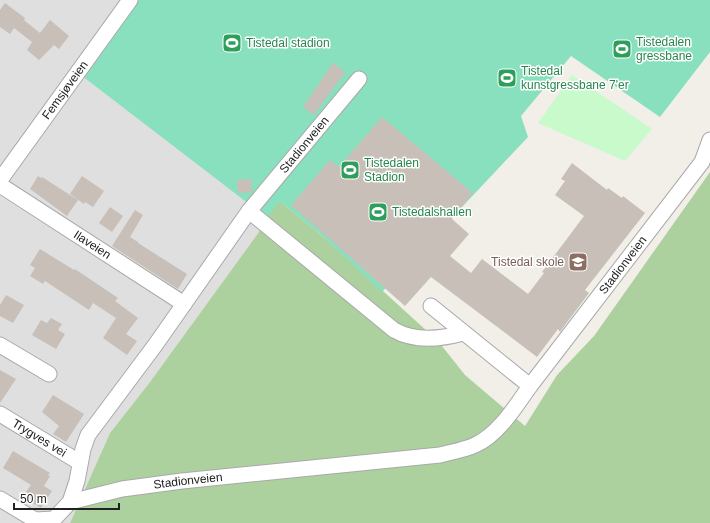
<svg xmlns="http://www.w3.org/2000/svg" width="710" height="523" font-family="Helvetica,sans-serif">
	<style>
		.residential { fill: #e0dfdf }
		.forest { fill: #add19e }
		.park { fill: #c8facc }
		.pitch { fill: #88e0be }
		.building { fill: #c7bfb8 }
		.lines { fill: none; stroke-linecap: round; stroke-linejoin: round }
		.minor-casing { stroke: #a9a9a9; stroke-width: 17 }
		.minor { stroke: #fff; stroke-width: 15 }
		.labels { text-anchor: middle; stroke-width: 3; stroke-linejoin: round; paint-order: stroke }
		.leisure-label { font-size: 12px; fill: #27864d; stroke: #fff; text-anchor: start }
		.street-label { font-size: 12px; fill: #222; stroke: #fff }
		.education-label { font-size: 12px; fill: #785e54; stroke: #fff; text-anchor: end }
	</style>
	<rect width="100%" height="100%" fill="#f2efe9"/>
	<path class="residential" d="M0,0H137L82,76L267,218L259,232L150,382L110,433L70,523H0Z"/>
	<path class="forest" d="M710,172V523H70L110,433L150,382L259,232L271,210L278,203H282L319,233L438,341L465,375L525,426L557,375L594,336Z"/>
	<path class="park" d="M572,75L652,129L625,161L538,123Z"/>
	<path class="pitch" d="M137,0H710V52L660,117L571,56L521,116L528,137L382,292L319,233L282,203H278L267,218L82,76Z"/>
	<path class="building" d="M5,3L25,18L24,20L40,33L50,20L69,36L59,49L54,45L39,60L27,50L32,42L14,28L10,34L0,27V10Z
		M333,63L345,72L314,115L303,107Z
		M382,117L473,193L452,219L469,234L450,256L471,273L482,259L528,294L544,273L542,272L584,216L555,195L565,181L561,179L572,163L607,190L608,188L622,198L623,196L645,213L585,290L589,293L565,325L560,332L558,329L537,357L431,277L405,306L291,205L330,160L339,167Z
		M38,176L41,178L42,177L78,200L67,216L30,189Z
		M82,176L104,191L93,207L85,202L84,204L70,194Z
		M251,179L252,192L238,193L237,180Z
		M110,207L123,216L112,232L99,223Z
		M135,210L143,215L130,237L138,242V243L187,274L178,289L112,246Z
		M40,249L74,270L75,269L118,298L115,301L138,318L126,334L137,341L127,355L103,338L116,318L93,303L89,310L45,281L43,284L30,276L35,268L30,265Z
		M6,295L24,305L13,323L0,316V305Z
		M51,318L62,324L58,330L65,334L56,349L32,335L41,320L47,323Z
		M0,370L16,379L0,403Z
		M53,395L84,414L66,442L53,434L59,426L42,412Z
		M13,451L50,473L48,475L50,476L44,486L52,491L41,508L22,497L31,485L3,468Z"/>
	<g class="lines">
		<g class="minor-casing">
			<g id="minor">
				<path id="s1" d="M0,180L130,0"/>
				<path id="s2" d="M0,185L184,304"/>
				<path d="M249,211L394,330C415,342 441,339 463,333"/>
				<path d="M431,306L530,386"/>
				<path d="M0,345L49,374"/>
				<path id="s3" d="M0,414L79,462"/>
				<path id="s4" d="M0,499L35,520L54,519L70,502L77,481L83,449L88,435L156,344L249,211L359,79"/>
				<path id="s5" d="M70,502L122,489L182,481L440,455C451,452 464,450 475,445C498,435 516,406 530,386L702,162L710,140"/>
			</g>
		</g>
		<use href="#minor" class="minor"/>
	</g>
	<defs>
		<g id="stadium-square" transform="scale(1)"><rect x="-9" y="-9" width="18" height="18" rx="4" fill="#2e9e5b" stroke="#fff"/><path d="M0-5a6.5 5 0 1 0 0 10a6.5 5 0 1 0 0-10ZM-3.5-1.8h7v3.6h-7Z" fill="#fff"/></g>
		<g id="school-square" transform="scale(1)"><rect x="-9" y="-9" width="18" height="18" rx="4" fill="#8d6e63" stroke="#fff"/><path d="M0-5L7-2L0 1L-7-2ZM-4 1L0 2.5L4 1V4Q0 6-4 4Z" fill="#fff"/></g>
	</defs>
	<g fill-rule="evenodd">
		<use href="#stadium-square" x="232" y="43"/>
		<use href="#stadium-square" x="622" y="49"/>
		<use href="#stadium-square" x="507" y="78"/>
		<use href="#stadium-square" x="350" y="170"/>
		<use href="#stadium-square" x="378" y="212"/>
		<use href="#school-square" x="578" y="262"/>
	</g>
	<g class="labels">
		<g class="leisure-label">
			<text x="636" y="46">Tistedalen<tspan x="636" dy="14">gressbane</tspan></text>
			<text x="246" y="47">Tistedal stadion</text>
			<text x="521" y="75">Tistedal<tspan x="521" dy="14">kunstgressbane 7'er</tspan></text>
			<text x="364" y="167">Tistedalen<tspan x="364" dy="14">Stadion</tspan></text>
			<text x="392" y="216">Tistedalshallen</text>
		</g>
		<g class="street-label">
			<text dy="4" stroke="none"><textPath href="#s1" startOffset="111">Femsjøveien</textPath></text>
			<text dy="4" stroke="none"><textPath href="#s4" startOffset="515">Stadionveien</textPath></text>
			<text dy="4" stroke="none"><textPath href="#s2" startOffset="110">Ilaveien</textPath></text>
			<text dy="4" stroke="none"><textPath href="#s5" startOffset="644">Stadionveien</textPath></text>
			<text dy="4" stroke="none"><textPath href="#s3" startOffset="46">Trygves vei</textPath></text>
			<text dy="4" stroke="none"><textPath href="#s5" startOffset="120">Stadionveien</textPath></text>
		</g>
		<g class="education-label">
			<text x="564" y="266">Tistedal skole</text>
		</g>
	</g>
	<path d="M14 503v6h105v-6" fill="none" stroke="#222222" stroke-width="2"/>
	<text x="20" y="503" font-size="12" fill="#222222" stroke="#ffffff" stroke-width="3" paint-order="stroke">50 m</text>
</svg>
